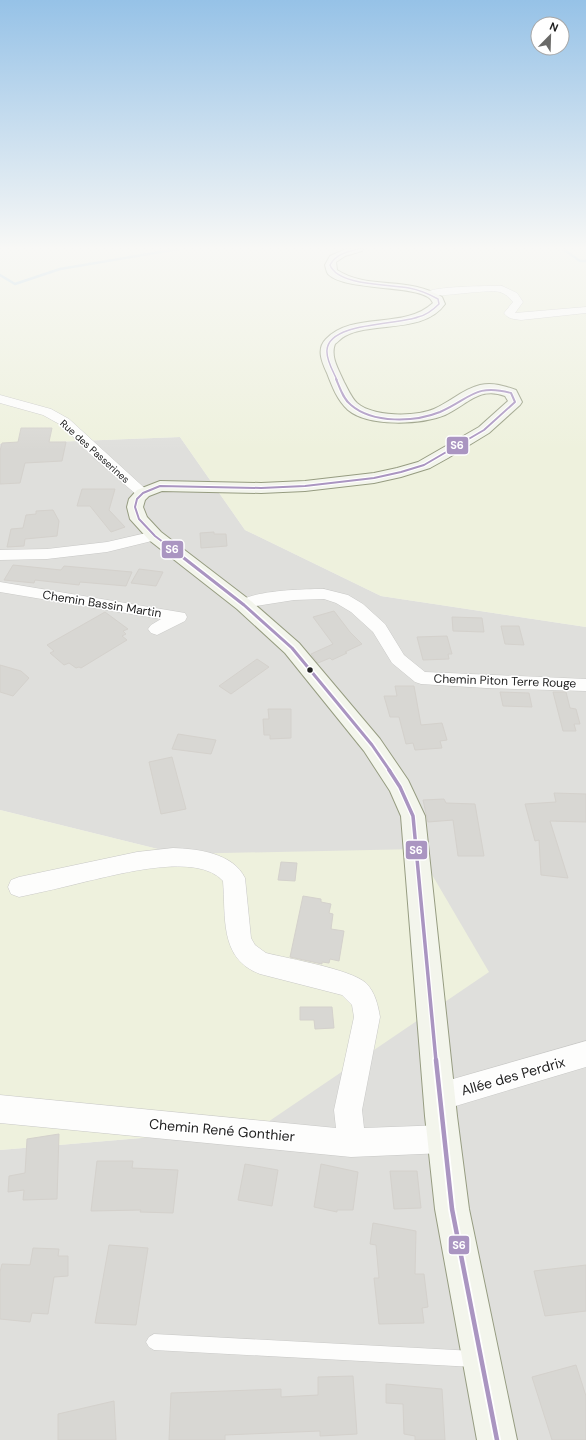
<svg xmlns="http://www.w3.org/2000/svg" width="586" height="1440" font-family="'DM Sans',sans-serif">
	<style>
		.residential { fill: #dfdfdc }
		.farmland { fill: #eef1dd }
		.lines { fill: none; stroke-linecap: round; stroke-linejoin: round }
		.stream { stroke: #bcd8e6; stroke-width: 2.5 }
		.building { fill: #d8d7d3; stroke: #d4d1cc }
		.lane-casing { stroke: #c9c9c7; stroke-width: 1 }
		.street-casing { stroke: #c9c9c7; stroke-width: 1 }
		.secondary-casing { stroke: #969c81; stroke-width: 2 }
		.lane { fill: #fdfdfc; fill-rule: evenodd }
		.street { fill: #fdfdfc; fill-rule: evenodd }
		.secondary { fill: #f3f5ec; fill-rule: evenodd }
		.bus-1-far4-casing { stroke: #fff; stroke-width: 3 }
		.bus-1-far3-casing { stroke: #fff; stroke-width: 4 }
		.bus-1-far2-casing { stroke: #fff; stroke-width: 6 }
		.bus-1-far1-casing { stroke: #fff; stroke-width: 6 }
		.bus-1-casing { stroke: #fff; stroke-width: 8 }
		.bus-1-far4 { stroke: #aa95c1; stroke-width: 1.5 }
		.bus-1-far3 { stroke: #aa95c1; stroke-width: 2 }
		.bus-1-far2 { stroke: #aa95c1; stroke-width: 3 }
		.bus-1-far1 { stroke: #aa95c1; stroke-width: 3.5 }
		.bus-1 { stroke: #aa95c1; stroke-width: 4.5 }
		.bus-dot { fill: #222; stroke: #fff; stroke-width: 1.5 }
		.labels { text-anchor: middle; stroke-width: 3; stroke-linejoin: round; paint-order: stroke }
		.far-street-label { font-size: 10px; fill: #222; stroke: #fff }
		.street-label { font-size: 12px; fill: #222; stroke: #fff }
		.near-street-label { font-size: 14px; fill: #222; stroke: #fff }
		.line-badge { stroke: #fff; stroke-width: 1.5 }
		.badge-label { font-size: 11px; text-anchor: middle; font-weight: bold; fill: #fff }
	</style>
	<rect width="100%" height="100%" fill="#f0f0eb"/>
	<path class="residential" d="M180,437L245,530L381,596L586,627V1440H0V1150L259,1128L178,854L0,810V444Z"/>
	<path class="farmland" d="M0,249H586V627L381,596L245,530L180,437L0,444Z
		M0,810L178,854L417,849L489,972L259,1128L0,1150Z"/>
	<g class="lines">
		<path class="stream" d="M563,249L580,261H586
			M0,275L15,284L60,269L178,249"/>
	</g>
	<path class="building" d="M21,428H52L49,442H66L62,461L25,463L20,483L0,484V451L2,443L18,442Z
		M82,489H115L109,510L125,527L111,532L90,506H77Z
		M53,510L59,521L57,536L25,539L24,546L7,547L11,529L23,528L26,515L36,514V511Z
		M214,532V534H226L227,546L201,548L200,533Z
		M13,565L61,570L64,566L132,572L126,586L80,582L79,585L35,580L34,583L4,580Z
		M139,569L163,572L156,586L131,583Z
		M334,611L350,632L362,644L345,652L347,653L332,660L330,658L318,663L311,654L333,644L313,617Z
		M105,612L128,629L123,631L126,634L122,636L127,640L81,668L79,667L76,668L69,663L64,665L50,653L54,651L47,645Z
		M452,617L482,618L484,632L453,631Z
		M501,626H519L524,645L505,644Z
		M447,636L452,654H448L449,659L423,660L417,637Z
		M257,659L269,667L231,694L219,686Z
		M0,665L21,671L29,678L13,696L0,692Z
		M395,686H414L421,725L442,723L447,740L440,741L442,748L415,750L413,743L406,744L399,717H390L384,696H397Z
		M500,692L529,693L532,707L503,706Z
		M553,692H566L570,708L576,709L580,724H574L576,731H563Z
		M268,709H291V738L270,739V735H264L263,719H269Z
		M178,734L216,740L211,754L172,749Z
		M172,757L186,809L161,814L149,762Z
		M554,793L586,794V822L550,821L568,878L541,875L539,840L535,841L525,804L556,802Z
		M444,799L446,803L475,804L484,856H458L453,820L428,822L423,800Z
		M281,862L297,863L295,881L278,880Z
		M303,896L321,899V902L331,904L329,913L333,914L331,929L344,931L339,961L330,959L329,963L322,962V964L290,957Z
		M300,1007H332L334,1028L315,1029L314,1020H300Z
		M59,1134L57,1199L23,1200L24,1190L8,1192L9,1176L25,1173L27,1139Z
		M97,1161H133L132,1168L178,1170L173,1213L140,1212L141,1210L91,1211Z
		M245,1164L278,1170L272,1206L238,1200Z
		M321,1164L358,1172L353,1210H337V1212L314,1207Z
		M390,1171H417L421,1208L394,1209Z
		M373,1223L416,1231L415,1274H424L428,1307L422,1308L424,1323L379,1324L374,1278H379L376,1245L370,1244Z
		M109,1245L148,1248L136,1325L95,1323Z
		M33,1248L59,1249L58,1256H68V1276L54,1277L48,1314L32,1313L30,1322L0,1319V1272L2,1264L30,1265Z
		M586,1265V1311L545,1316L534,1271Z
		M576,1365L586,1396V1440H552L532,1377Z
		M353,1376L357,1434L320,1436V1431L225,1435V1440H169L171,1393L281,1389V1397L318,1395V1377Z
		M386,1384L442,1389L445,1440H415V1436L404,1434L403,1404L386,1403Z
		M114,1401L116,1440H58V1414Z"/>
	<g class="lines">
		<g class="lane-casing">
			<path id="lane" d="M154,1334L474,1351L479,1354L482,1359L479,1364L474,1367L154,1350L149,1347L146,1342L149,1337Z"/>
		</g>
		<g class="street-casing">
			<path id="street" d="M502,286L517,293L523,302L515,313L586,307V313L521,320C514,319 508,319 504,313L513,302C510,298 506,294 500,292C487,288 431,300 425,293C432,286 489,286 502,286Z
				M0,395L51,409L69,419L150,493L148,496L143,497L138,496L92,456L61,425L43,415L0,403Z
				M155,531L160,533L163,536L160,539L107,552L47,559L0,560V550L47,549L107,542Z
				M0,582L179,612L185,613L187,617L185,621L157,635L151,633L148,629L151,625L161,619L0,592Z
				M324,589L348,595L363,604L385,624L404,655L425,672L586,679V691L486,688L421,684L415,682L392,663L373,632L351,612L336,603L324,599L294,600L256,606L244,610L238,609L236,605C245,590 306,589 324,589Z
				M173,848C198,849 233,853 245,878L251,938L255,945L266,953C290,959 350,969 366,983C375,992 378,1005 380,1017L362,1110L364,1128L444,1125L454,1129L458,1139L454,1149L444,1153L351,1157L0,1123V1095L336,1128L334,1110L354,1017L352,1005L342,995L260,974C219,959 226,917 223,881C198,852 120,874 88,881C65,887 42,892 19,897L11,894L8,887L11,880L19,877L137,852Z
				M586,1041V1067L439,1111L429,1107L425,1097L429,1087L439,1083Z"/>
		</g>
		<g class="secondary-casing">
			<path id="secondary" d="M346,249H363L362,251L345,256L336,262L337,270C367,290 410,276 442,297L445,304C424,334 374,321 345,336C341,338 338,342 335,344C330,357 339,370 344,382C348,389 351,397 357,403C373,417 415,417 434,409C450,402 463,389 480,385C493,382 504,386 516,390L522,402L520,405L489,433L448,458L430,468L401,477L374,483L305,491L261,493L162,491L149,496L145,500L143,507L147,517L161,532L251,601L299,643L380,739L408,780L425,816L457,1116L469,1209L517,1440H477L435,1209L425,1116L401,816L390,791L364,751L285,653L237,609L149,540L130,519L127,507L129,499L137,490L160,481L261,483L305,481L374,473L397,468L418,462L479,427L508,401L505,396C479,386 467,405 445,415C421,425 368,427 348,410C337,400 332,386 327,373C322,362 316,349 326,339C353,311 404,330 433,303C427,283 347,293 328,274C326,271 326,268 325,265L330,256Z"/>
		</g>
		<use href="#lane" class="lane"/>
		<use href="#street" class="street"/>
		<use href="#secondary" class="secondary"/>
		<g class="bus-1-far4-casing">
			<path id="bus-1-far4" d="M337,380C333,371 326,360 327,350C329,322 398,325 418,317C427,315 433,310 439,304L438,299C429,294 420,290 409,288C389,284 338,286 330,265C336,254 347,252 358,249"/>
		</g>
		<g class="bus-1-far3-casing">
			<path id="bus-1-far3" d="M172,549L155,536L139,519L135,507L137,499L143,493L160,486L261,488L305,486L374,478L401,472L424,465L484,430L515,402L511,393C475,383 470,399 440,412C415,422 373,424 351,405C343,399 340,388 336,379"/>
		</g>
		<g class="bus-1-far2-casing">
			<path id="bus-1-far2" d="M171,548L244,605L292,648L372,745L390,771"/>
		</g>
		<g class="bus-1-far1-casing">
			<path id="bus-1-far1" d="M389,770L400,787L413,816L436,1061"/>
		</g>
		<g class="bus-1-casing">
			<path id="bus-1" d="M436,1060L452,1209L497,1440"/>
		</g>
		<use href="#bus-1-far4" class="bus-1-far4"/>
		<use href="#bus-1-far3" class="bus-1-far3"/>
		<use href="#bus-1-far2" class="bus-1-far2"/>
		<use href="#bus-1-far1" class="bus-1-far1"/>
		<use href="#bus-1" class="bus-1"/>
	</g>
	<linearGradient id="sky" x2="0" y2="1"><stop stop-color="#96c2e7"/><stop offset="0.55" stop-color="#f8f8f6"/><stop offset="1" stop-color="#f8f8f6" stop-opacity="0"/></linearGradient>
	<rect width="586" height="451" fill="url(#sky)"/>
	<circle class="bus-dot" cx="310" cy="670" r="3.5"/>
	<g class="labels">
		<g class="far-street-label">
			<text transform="translate(95 451) rotate(42)" y="4">Rue des Passerines</text>
		</g>
		<g class="street-label">
			<text transform="translate(102 604) rotate(9)" y="4">Chemin Bassin Martin</text>
			<text transform="translate(505 681) rotate(2)" y="4">Chemin Piton Terre Rouge</text>
		</g>
		<g class="near-street-label">
			<text transform="translate(513 1076) rotate(-16)" y="5">Allée des Perdrix</text>
			<text transform="translate(222 1130) rotate(5)" y="5">Chemin René Gonthier</text>
		</g>
	</g>
	<g class="line-badge">
		<rect x="446" y="436" width="23" height="19" rx="4" fill="#aa95c1"/>
		<rect x="161" y="540" width="23" height="19" rx="4" fill="#aa95c1"/>
		<rect x="405" y="840" width="23" height="20" rx="4" fill="#aa95c1"/>
		<rect x="448" y="1235" width="22" height="20" rx="4" fill="#aa95c1"/>
	</g>
	<g class="badge-label">
		<text x="457" y="449">S6</text>
		<text x="172" y="553">S6</text>
		<text x="416" y="854">S6</text>
		<text x="459" y="1249">S6</text>
	</g>
	<g transform="translate(550 36) rotate(23)"><circle r="19" fill="#ffffff" stroke="#a7a7a7"/>
	<path d="M0-3L7 15L0 10L-7 15Z" fill="#6a6a68"/>
	<text y="-6" font-size="11" font-weight="bold" text-anchor="middle" fill="#222222">N</text>
	</g>
</svg>
